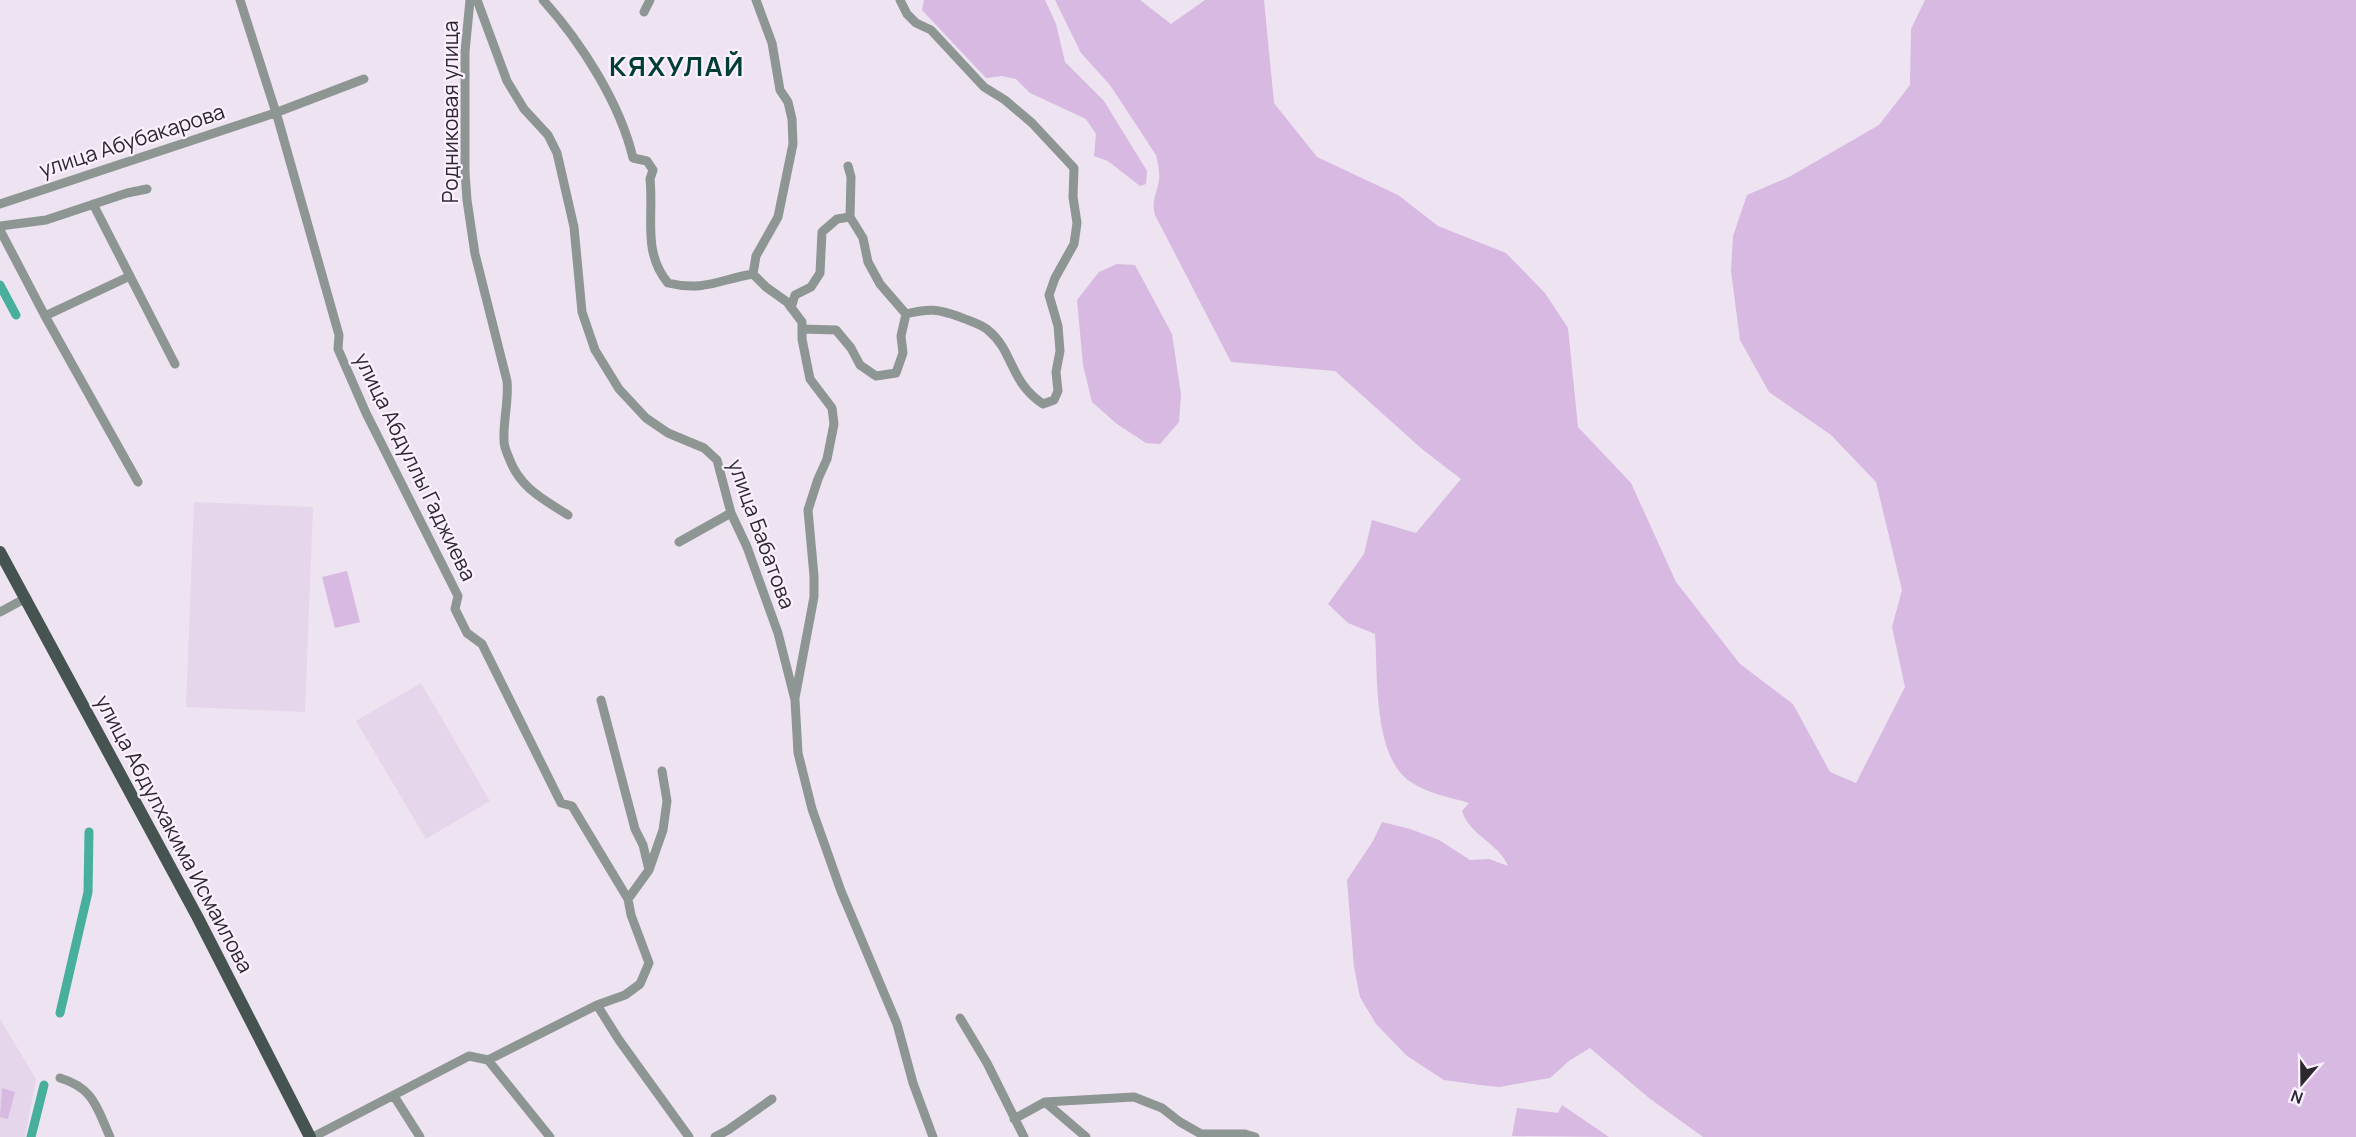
<svg xmlns="http://www.w3.org/2000/svg" width="2356" height="1137" font-family="Manrope,sans-serif">
	<style>
		.built { fill: #e5d6eb }
		.green { fill: #d7b9e1 }
		.lines { fill: none; stroke-linecap: round; stroke-linejoin: round }
		.canal { stroke: #47af9c; stroke-width: 9 }
		.minor { stroke: #8e9694; stroke-width: 9 }
		.major { stroke: #465451; stroke-width: 12 }
		.labels { text-anchor: middle; stroke-width: 4.5; stroke-linejoin: round; paint-order: stroke }
		.street-label { font-size: 21px; fill: #2c282e; stroke: #fbf0ff }
		.district-label { font-size: 27px; font-weight: bold; letter-spacing: 1.5px; fill: #003e35; stroke: #fbf0ff }
	</style>
	<rect width="100%" height="100%" fill="#eee3f1"/>
	<path class="built" d="M194,502L313,507L305,712L186,707Z
		M421,683L490,801L426,839L356,721Z
		M0,1019L36,1079L25,1137H0Z"/>
	<path class="green" d="M924,0H1045L1056,24L1065,62L1104,101L1147,171L1146,184L1140,186L1108,161L1094,156L1096,134L1086,119L1030,93L1016,79L1002,76L986,78L922,10Z
		M1055,0H1140L1171,24L1205,0H1264L1274,103L1317,157L1398,195L1438,226L1506,253L1545,293L1568,328L1578,427L1631,483L1676,582L1740,664L1793,704L1830,772L1856,783L1905,687L1892,627L1902,590L1876,482L1831,435L1769,392L1740,340L1731,271L1733,236L1747,195L1789,177L1879,125L1910,85L1911,29L1925,0H2356V1137H1703L1649,1098L1590,1048L1569,1061L1550,1078L1499,1087L1480,1085L1444,1080L1407,1056L1376,1024L1360,997L1354,967L1347,880L1373,841L1382,822L1410,829L1439,840L1470,860L1489,859L1508,866C1499,843 1469,835 1462,811L1469,803C1449,797 1425,793 1408,780C1373,753 1378,675 1375,634L1348,623L1328,604L1364,554L1372,520L1416,533L1461,479L1422,449L1335,371L1231,362L1155,215C1151,200 1157,194 1159,180C1160,172 1158,164 1156,155L1110,85L1081,53Z
		M1117,264L1135,265L1172,334L1181,394L1179,422L1160,444L1146,443L1117,424L1092,402L1083,365L1077,300L1099,272Z
		M347,571L360,622L335,628L322,577Z
		M2,1088L15,1092L8,1119L0,1117Z
		M1562,1105L1609,1137L1512,1136L1517,1108L1558,1113Z"/>
	<g class="lines">
		<path class="canal" d="M0,285L16,315
			M60,1013L88,892L89,832
			M31,1137L44,1085"/>
		<path class="minor" d="M240,0L278,119L339,335L338,349L366,413L458,596L455,609L467,633L482,644L561,803L572,806L628,899L631,915L649,963L640,984L625,995L597,1005L488,1060L469,1056L313,1137
			M470,0L465,52V172L467,200L475,254L507,381C509,401 503,420 504,441C504,447 507,453 509,458C520,488 543,499 568,515
			M477,0L507,81L524,109L548,135L557,153L574,227L582,312L595,350L619,389L646,418L668,433L704,448L717,460L731,513L747,547L778,633L795,700L798,753L812,809L841,891L897,1024L913,1083L933,1137
			M543,0C581,42 620,103 633,158L647,161L653,170L650,179C654,216 642,252 668,283C704,292 721,279 753,274
			M756,0L772,43L780,90L788,102L792,119L793,144L778,217L756,256L753,274L766,287L787,302L802,322V339L810,379L832,408L834,424L827,459L818,479L808,510L814,576V597L795,698
			M900,0L907,14L916,23L931,30L984,87L1005,100L1032,123L1074,168L1073,197L1077,223L1074,244L1055,278L1049,295L1058,326L1060,351L1056,372L1058,391L1054,400L1043,404C1009,381 1014,352 989,331C982,324 969,321 960,317C938,309 929,308 906,314
			M644,12L650,0
			M0,204L275,113L364,79
			M93,204L175,364
			M850,217L863,238L868,262L880,284L906,314
			M0,226L46,220L127,193L147,189
			M0,230L45,316L138,482
			M791,308L795,295L811,287L820,273L822,232L837,219L850,217L851,177L848,166
			M45,316L130,276
			M802,329L836,330L851,348L860,365L876,376L896,373L903,353L901,336L906,314
			M679,542L731,513
			M0,612L26,598
			M601,700L635,829L643,845L649,870L628,899
			M649,870L663,830L667,801L662,771
			M597,1005L619,1040L689,1137
			M960,1018L987,1063L1024,1137
			M488,1060L550,1137
			M60,1078C94,1088 97,1108 110,1137
			M394,1096L420,1137
			M1045,1102L1134,1097L1162,1108L1180,1122L1201,1134H1245L1255,1137
			M1014,1119L1045,1102L1086,1137
			M715,1137L728,1130L772,1099"/>
		<path class="major" d="M0,552L198,918L310,1137"/>
	</g>
	<g class="labels">
		<g class="street-label">
			<text transform="translate(451 112) rotate(-90)" y="7">Родниковая улица</text>
			<text transform="translate(132 141) rotate(-18)" y="7">улица Абубакарова</text>
			<text transform="translate(415 467) rotate(64)" y="7">улица Абдуллы Гаджиева</text>
			<text transform="translate(761 534) rotate(70)" y="7">улица Бабатова</text>
			<text transform="translate(174 834) rotate(62)" y="7">улица Абдулхакима Исмаилова</text>
		</g>
		<g class="district-label">
			<text x="677" y="76">КЯХУЛАЙ</text>
		</g>
	</g>
	<g transform="translate(2302 1083) rotate(200)" stroke="#fbf0ff" stroke-width="4.5" paint-order="stroke">
	<path d="M0-4.5L10 22L0 15L-10 22Z" fill="#2c282e"/>
	<text y="-9" font-size="16" font-weight="bold" text-anchor="middle" fill="#2c282e">N</text>
	</g>
</svg>
